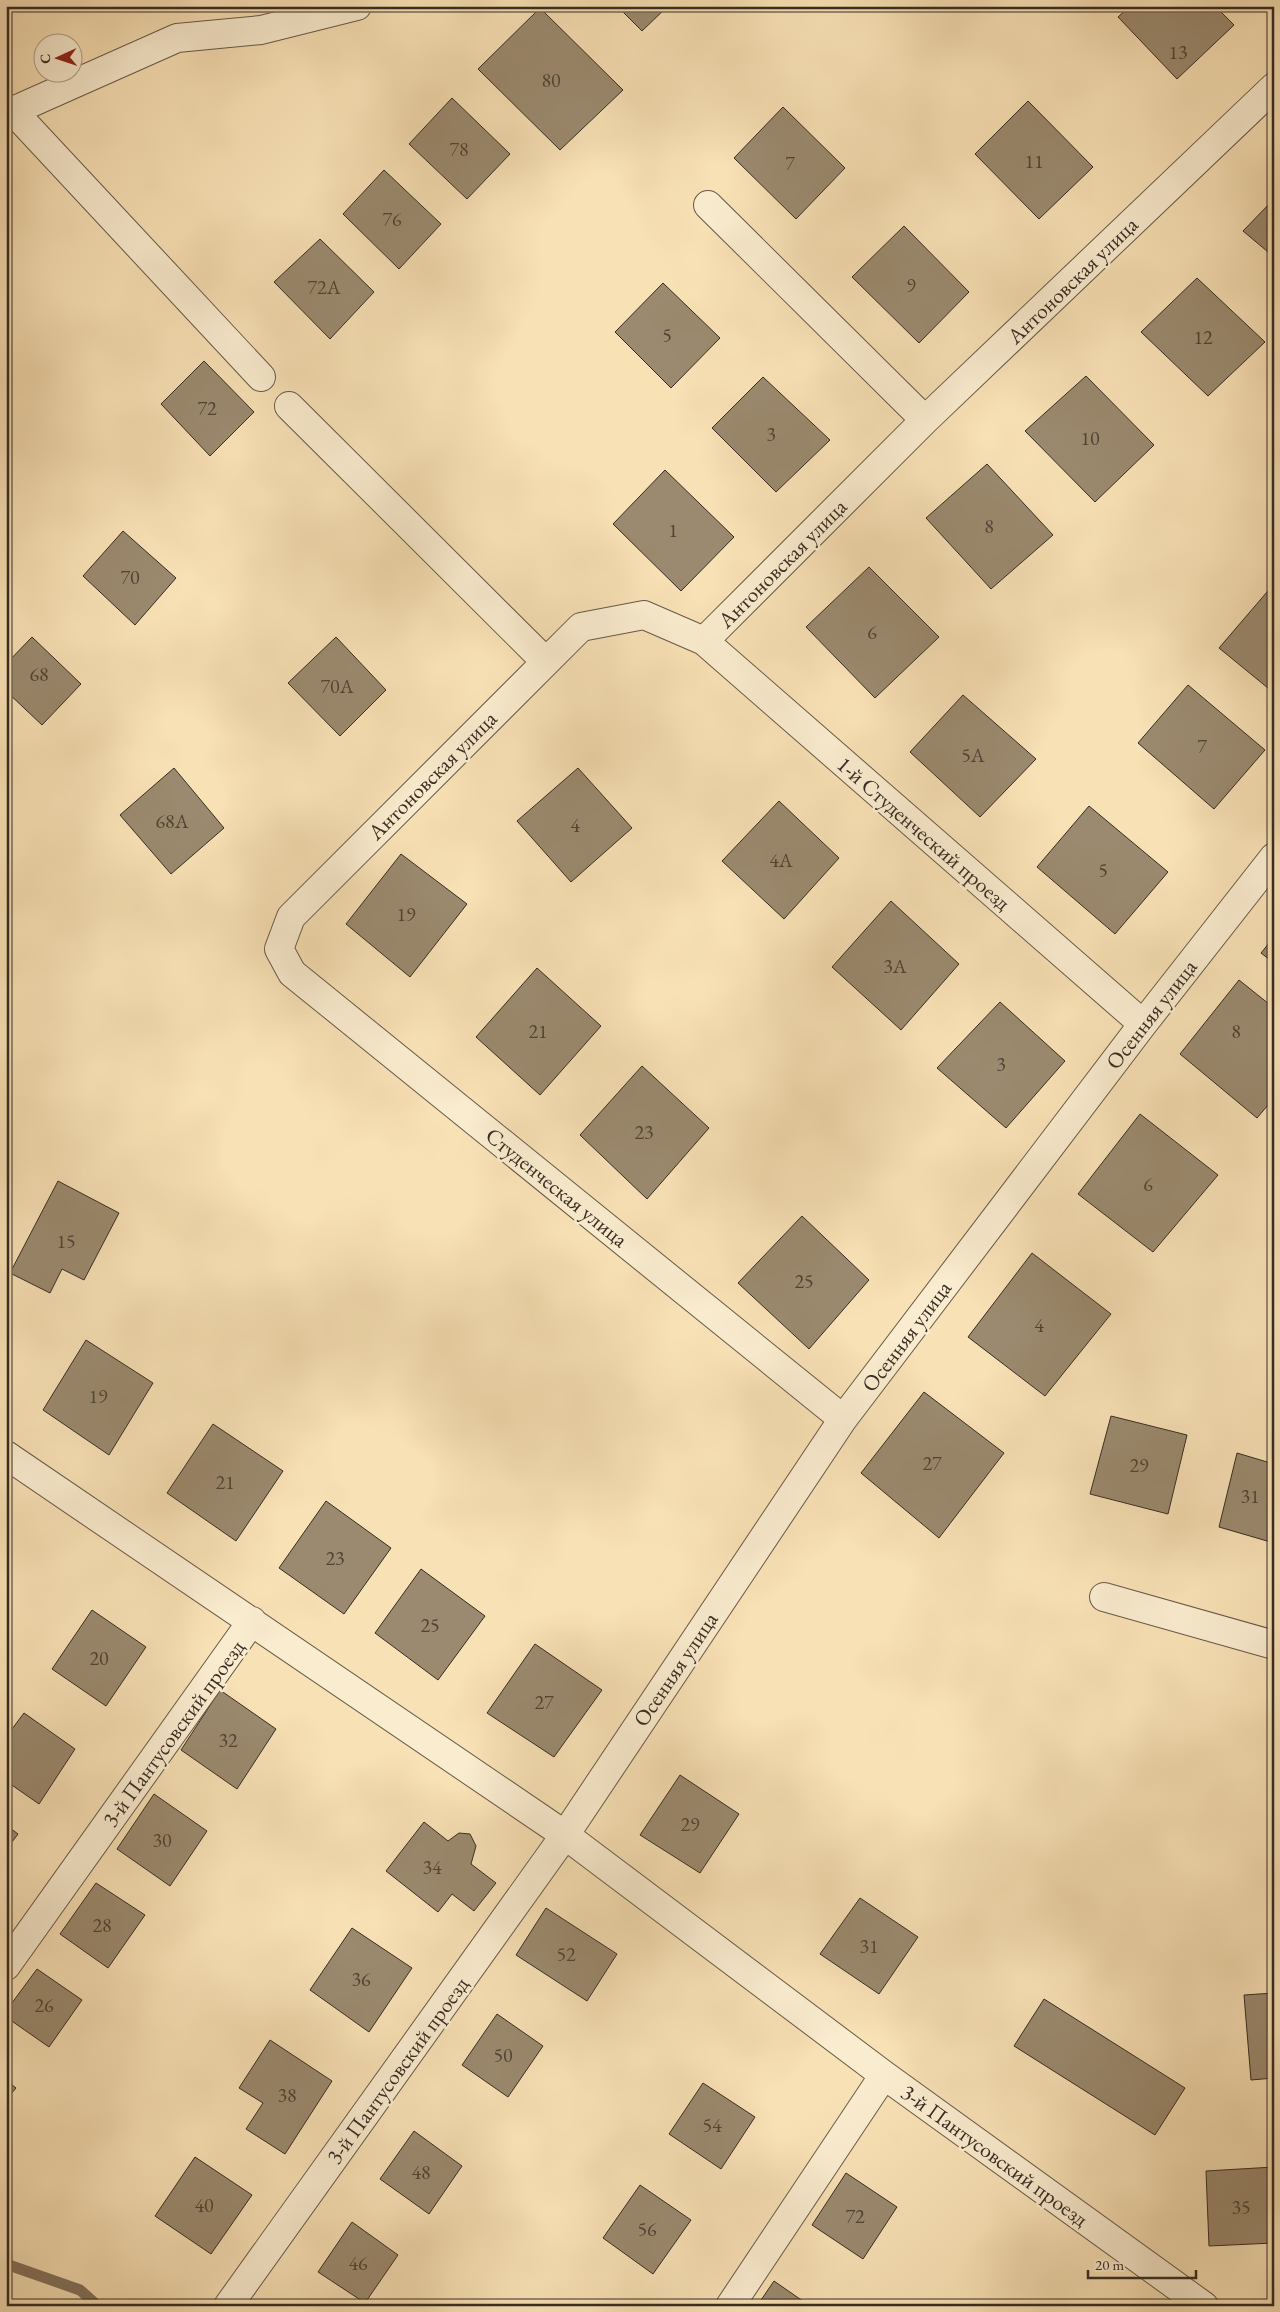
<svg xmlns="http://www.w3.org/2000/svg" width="1280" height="2312" font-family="'EB Garamond',serif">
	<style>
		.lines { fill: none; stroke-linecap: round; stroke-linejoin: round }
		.stream { stroke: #83735d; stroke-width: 11 }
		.building { fill: #9b8a6f; stroke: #372c23 }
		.minor-casing { stroke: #675948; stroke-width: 30 }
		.minor { stroke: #faeccf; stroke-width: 28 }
		.labels { text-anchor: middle; stroke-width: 5; stroke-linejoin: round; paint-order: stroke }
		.number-label { font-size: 20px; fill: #504436 }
		.street-label { font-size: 22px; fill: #372c23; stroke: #faeccf }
	</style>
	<rect width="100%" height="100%" fill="#f8e1b5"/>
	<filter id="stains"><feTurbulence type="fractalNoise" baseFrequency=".004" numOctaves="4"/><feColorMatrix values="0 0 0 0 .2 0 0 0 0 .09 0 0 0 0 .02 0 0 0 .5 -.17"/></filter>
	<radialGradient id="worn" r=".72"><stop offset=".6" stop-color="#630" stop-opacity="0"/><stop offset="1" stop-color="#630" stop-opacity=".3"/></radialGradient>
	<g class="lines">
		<path class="stream" d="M6,2264L80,2290L98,2306"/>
	</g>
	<path class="building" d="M617,6H668L642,31Z
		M1130,6H1215L1234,25L1177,79L1118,17Z
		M540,8L623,90L560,150L478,69Z
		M452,98L510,154L467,199L409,144Z
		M1028,101L1093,167L1039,219L975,154Z
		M783,107L845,168L796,219L734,158Z
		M384,170L441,224L399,269L343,214Z
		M1274,199V257L1243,231Z
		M904,226L969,292L919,343L852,277Z
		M320,239L374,292L330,339L274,282Z
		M1197,278L1265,342L1208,396L1141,332Z
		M663,283L720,338L671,388L615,332Z
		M204,361L254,412L210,456L161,404Z
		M1086,376L1154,445L1095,502L1025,431Z
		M763,377L830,440L776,492L712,428Z
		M987,464L1053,535L991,589L926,518Z
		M665,470L734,537L681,591L613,524Z
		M123,531L176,578L135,625L83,576Z
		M869,567L939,637L875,698L806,627Z
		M1273,585L1274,586V693L1219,648Z
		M32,637L81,684L42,725L6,691V664Z
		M336,637L386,690L340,736L288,683Z
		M1188,685L1265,750L1214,809L1138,743Z
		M963,695L1036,759L980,817L910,752Z
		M174,768L224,828L171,874L120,815Z
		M578,768L632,828L571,882L517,821Z
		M779,801L839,858L784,919L722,861Z
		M1089,806L1168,872L1115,934L1037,867Z
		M401,854L467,904L410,977L346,924Z
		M891,901L959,964L901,1030L832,967Z
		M1274,937V963L1261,953Z
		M537,968L601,1026L540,1095L476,1037Z
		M1239,980L1274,1008V1098L1257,1118L1180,1054Z
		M1000,1002L1065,1061L1006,1128L937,1068Z
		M642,1066L709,1128L647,1199L580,1135Z
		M1140,1114L1218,1175L1153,1252L1078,1194Z
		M58,1181L119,1213L84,1280L62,1269L50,1293L10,1273Z
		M802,1216L869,1280L809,1349L738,1283Z
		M1032,1253L1111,1314L1045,1396L968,1337Z
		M86,1340L153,1383L109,1455L43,1410Z
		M924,1392L1004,1453L939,1538L861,1473Z
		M1111,1416L1187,1435L1168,1514L1090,1494Z
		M213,1424L283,1471L236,1541L167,1493Z
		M1237,1453L1274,1464V1543L1219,1527Z
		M326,1501L391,1548L344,1614L279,1568Z
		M421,1569L485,1616L438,1680L375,1633Z
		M92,1610L146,1647L106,1706L52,1669Z
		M535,1644L602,1690L554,1757L487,1713Z
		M220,1690L276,1729L237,1789L181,1750Z
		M24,1713L75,1749L39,1804L6,1781V1737Z
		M680,1775L739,1814L700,1873L640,1835Z
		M154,1794L207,1831L170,1886L117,1849Z
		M424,1822L448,1841L459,1833L470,1834L476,1846L471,1864L496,1883L474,1911L452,1894L438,1912L386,1871Z
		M6,1825L18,1834L6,1850Z
		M96,1883L145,1915L108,1968L60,1934Z
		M860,1898L918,1937L879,1994L820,1954Z
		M546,1908L617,1954L587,2001L516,1955Z
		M352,1928L412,1968L369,2032L310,1990Z
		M37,1969L82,2000L49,2047L6,2017V2011Z
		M1274,1993V2078L1251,2080L1244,1995Z
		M1044,1999L1185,2088L1155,2135L1014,2046Z
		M497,2014L543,2046L508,2097L462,2065Z
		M270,2040L332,2081L285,2154L246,2129L263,2103L239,2088Z
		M6,2080L16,2088L6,2100Z
		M703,2083L755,2117L721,2169L669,2134Z
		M414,2131L462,2166L429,2214L380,2179Z
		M195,2157L252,2195L211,2254L155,2216Z
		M1274,2167V2243L1209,2246L1206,2171Z
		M846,2173L897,2207L863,2259L812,2225Z
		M640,2185L691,2220L653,2274L603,2238Z
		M352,2222L398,2255L365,2303L318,2272Z
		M774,2281L810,2306H757Z
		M1061,2300L1070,2306H1057Z"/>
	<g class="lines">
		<g class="minor-casing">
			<path id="minor" d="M12,110L261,377
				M6,114L177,38L261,30L357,6
				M708,205L925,420
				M289,406L545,661
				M704,641L1143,1024
				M843,1419L292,973L279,949L291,917L581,627L644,615L704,641L925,420L1274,87
				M6,1455L565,1835L884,2075L1204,2306
				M1104,1597L1274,1645
				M6,1966L252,1621
				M228,2306L565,1835L843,1419L1143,1024L1274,857
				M730,2306L884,2075"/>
		</g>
		<use href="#minor" class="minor"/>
	</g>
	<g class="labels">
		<g class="number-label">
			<text x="1178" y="59">13</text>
			<text x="551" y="87">80</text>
			<text x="459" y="156">78</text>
			<text x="1034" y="168">11</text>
			<text x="790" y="170">7</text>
			<text x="392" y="226">76</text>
			<text x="911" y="292">9</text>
			<text x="324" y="294">72А</text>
			<text x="667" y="342">5</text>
			<text x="1203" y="344">12</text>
			<text x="207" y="415">72</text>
			<text x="771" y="441">3</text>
			<text x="1090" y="445">10</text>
			<text x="989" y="533">8</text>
			<text x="673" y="537">1</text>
			<text x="130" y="584">70</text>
			<text x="872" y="639">6</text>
			<text x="39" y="681">68</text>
			<text x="337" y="693">70А</text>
			<text x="1202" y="753">7</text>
			<text x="973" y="762">5А</text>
			<text x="172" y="828">68А</text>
			<text x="575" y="832">4</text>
			<text x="781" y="867">4А</text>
			<text x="1103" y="877">5</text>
			<text x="406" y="921">19</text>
			<text x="895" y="973">3А</text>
			<text x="538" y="1038">21</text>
			<text x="1236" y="1038">8</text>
			<text x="1001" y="1071">3</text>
			<text x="644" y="1139">23</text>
			<text x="1148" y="1191">6</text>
			<text x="66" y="1248">15</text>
			<text x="804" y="1288">25</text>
			<text x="1039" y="1332">4</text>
			<text x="98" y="1403">19</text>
			<text x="932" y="1470">27</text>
			<text x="1139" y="1472">29</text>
			<text x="225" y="1489">21</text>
			<text x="1250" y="1503">31</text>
			<text x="335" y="1565">23</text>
			<text x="430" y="1632">25</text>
			<text x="99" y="1665">20</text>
			<text x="544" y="1709">27</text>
			<text x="228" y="1747">32</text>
			<text x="690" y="1831">29</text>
			<text x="162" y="1847">30</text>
			<text x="432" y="1874">34</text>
			<text x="102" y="1932">28</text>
			<text x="869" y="1953">31</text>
			<text x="566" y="1961">52</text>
			<text x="361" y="1986">36</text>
			<text x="44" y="2012">26</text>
			<text x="503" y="2062">50</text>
			<text x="287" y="2102">38</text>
			<text x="712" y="2132">54</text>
			<text x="421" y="2179">48</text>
			<text x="204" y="2212">40</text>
			<text x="1241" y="2214">35</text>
			<text x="855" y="2223">72</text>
			<text x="647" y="2236">56</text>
			<text x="358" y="2270">46</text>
		</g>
		<g class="street-label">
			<text transform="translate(1072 280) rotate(-44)" y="8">Антоновская улица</text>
			<text transform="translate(782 563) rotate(-45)" y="8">Антоновская улица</text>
			<text transform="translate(432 775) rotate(-45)" y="8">Антоновская улица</text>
			<text transform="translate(924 833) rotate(41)" y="8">1-й Студенческий проезд</text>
			<text transform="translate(1151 1014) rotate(-52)" y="8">Осенняя улица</text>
			<text transform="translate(557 1187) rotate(39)" y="8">Студенческая улица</text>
			<text transform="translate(906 1336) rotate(-53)" y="8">Осенняя улица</text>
			<text transform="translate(675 1669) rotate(-56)" y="8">Осенняя улица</text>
			<text transform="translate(173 1733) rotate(-54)" y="8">3-й Пантусовский проезд</text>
			<text transform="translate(397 2070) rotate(-54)" y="8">3-й Пантусовский проезд</text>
			<text transform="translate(995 2155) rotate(36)" y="8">3-й Пантусовский проезд</text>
		</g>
	</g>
	<rect width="1280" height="2312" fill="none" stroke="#f8e1b5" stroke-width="25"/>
	<rect x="8" y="8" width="1265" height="2297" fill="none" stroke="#372c23" stroke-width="2.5"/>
	<rect x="12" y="12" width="1255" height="2287" fill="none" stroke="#372c23"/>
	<g transform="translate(58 58) rotate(267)"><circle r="24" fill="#faeccf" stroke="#ac9f8a"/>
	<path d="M0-4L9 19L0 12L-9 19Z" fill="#8f2418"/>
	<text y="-8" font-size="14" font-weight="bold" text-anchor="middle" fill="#372c23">С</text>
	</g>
	<path d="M1088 2270v8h108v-8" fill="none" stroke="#372c23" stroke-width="2.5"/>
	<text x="1095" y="2270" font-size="15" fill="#372c23" stroke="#faeccf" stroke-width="4" paint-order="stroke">20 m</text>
	<rect width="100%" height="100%" filter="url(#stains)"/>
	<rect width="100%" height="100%" fill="url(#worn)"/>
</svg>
